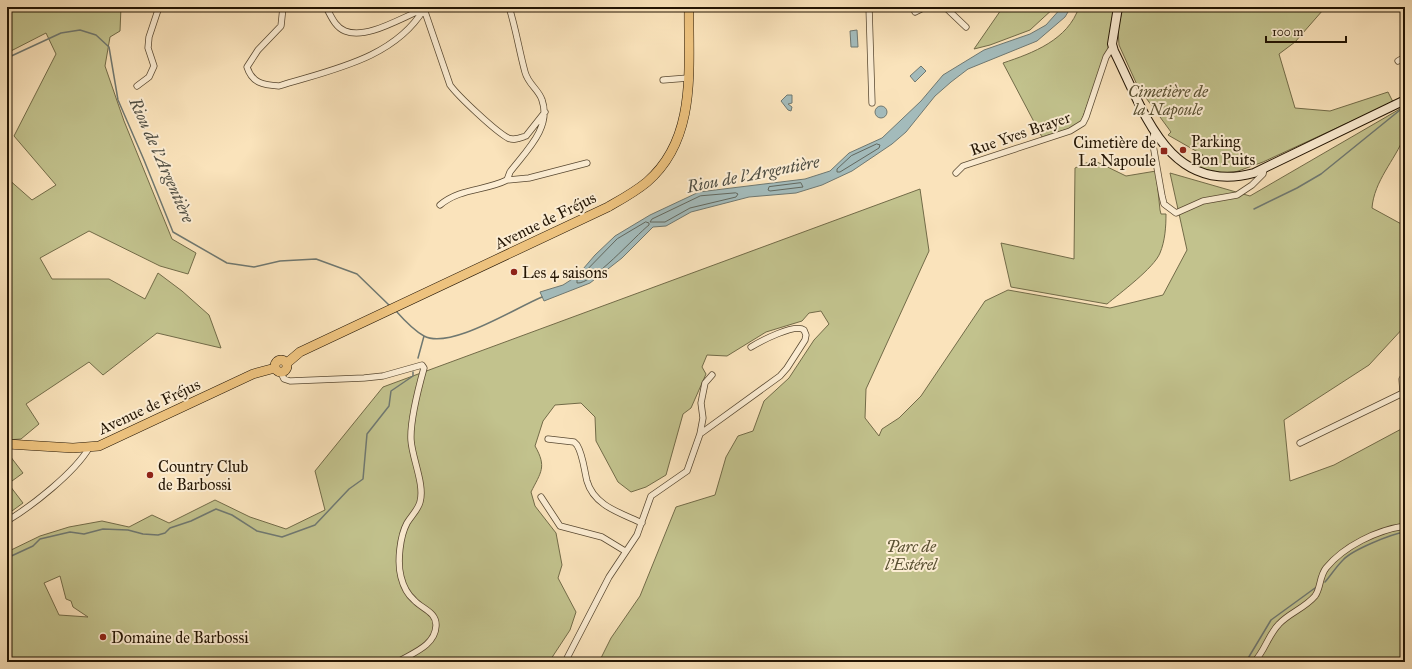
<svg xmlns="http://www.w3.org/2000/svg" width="1412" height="669" font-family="'IM FELL Great Primer',serif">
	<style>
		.green { fill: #c2c28d; stroke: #726b48; fill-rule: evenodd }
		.water { fill: #a3bbbb; stroke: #6f7871 }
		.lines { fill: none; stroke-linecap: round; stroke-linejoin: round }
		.shore { stroke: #62685f; stroke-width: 1 }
		.stream { stroke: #6f7871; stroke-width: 1.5 }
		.street-casing { stroke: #584831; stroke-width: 7 }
		.secondary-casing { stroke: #221403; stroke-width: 10 }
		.primary-casing { stroke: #221403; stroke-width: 10 }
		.street { stroke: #fcedd3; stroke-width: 5.5 }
		.secondary { stroke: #fcedd3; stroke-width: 8 }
		.primary { stroke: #edc27e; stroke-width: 9 }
		.poi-dot { fill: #8f2418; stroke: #fcedd3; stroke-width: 1.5 }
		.labels { text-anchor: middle; stroke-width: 4; stroke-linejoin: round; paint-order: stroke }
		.park-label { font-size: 16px; font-style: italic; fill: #5a5133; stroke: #fcedd3 }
		.street-label { font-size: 16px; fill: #221403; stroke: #fcedd3 }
		.poi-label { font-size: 16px; fill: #221403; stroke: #fcedd3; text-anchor: start }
		.water-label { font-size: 17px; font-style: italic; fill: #4f4e43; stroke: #fcedd3 }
	</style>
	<rect width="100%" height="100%" fill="#fae3bb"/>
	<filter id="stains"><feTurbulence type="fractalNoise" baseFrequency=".005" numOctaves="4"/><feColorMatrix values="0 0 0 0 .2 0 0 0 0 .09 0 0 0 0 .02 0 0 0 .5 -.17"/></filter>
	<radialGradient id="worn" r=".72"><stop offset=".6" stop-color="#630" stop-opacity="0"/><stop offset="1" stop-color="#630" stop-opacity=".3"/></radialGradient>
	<path class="green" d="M7,7H121L120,31L110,37L105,66L124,121L172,239L196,253L188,274L160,266L89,231L40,258L52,279H109L145,299L158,273L182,291L209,315L221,348L157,333L103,375L89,362L26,404L39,424L21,439L7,440V178L32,200L56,185L14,136L56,54L46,33L7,53Z
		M1003,7H1055L1030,30L990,45L974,49Z
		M1079,7H1115L1108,49L1081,122L1068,129L1042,137L1003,63C1033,53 1068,40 1079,7Z
		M1123,7H1321L1323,10L1295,42L1279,54L1295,108L1330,111L1388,92L1393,102L1263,162L1230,174L1196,168L1203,155L1168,135L1171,132L1138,87L1119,45L1118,29Z
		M1405,106C1405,114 1408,129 1404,137C1395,160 1374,181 1372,208L1405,226V326L1369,365L1284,420L1290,481L1334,465L1405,427V662H599L611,638L640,596L676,507L715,495L726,457L738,436L753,431L764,401L789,378L814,340L829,324L821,311L809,313L802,321L766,332L727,356L707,355L702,367L706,374L691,408L683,414L666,475L646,487L631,492L618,482L596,441L595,417L581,403L555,405L543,421L535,446C547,467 541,472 531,492L535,506L556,533L562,565L558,578L576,612L570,630L549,662H7V552L40,536L69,527L102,521L129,527L152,515L169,523L215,500L250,517L286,529L325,510L315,471L383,387L920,189L929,251L866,389L865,418L879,436L882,429L899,418L921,396L985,301L1008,290L1110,308L1163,295L1187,250L1170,173L1250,196ZM60,576L66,599L71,601L73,607L88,617L59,615L44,583Z
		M1093,160L1126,176L1156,171L1160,210L1161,214H1166C1166,227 1165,241 1160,253C1154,268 1120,293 1107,304L1011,287L1001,243L1074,259L1075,168Z
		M7,452L23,473L12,481L7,476Z
		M7,482L23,503L12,511L7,504Z"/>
	<path class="water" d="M1062,7H1071L1065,17L1037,41L968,69L951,82L935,96L906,132L892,144L852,171L822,185L796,193L749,197L691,212L666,226L653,227L622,258L590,283L544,301L540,292L563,285L577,276L595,255L615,236L650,215L699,192L805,179L830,171L849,153L882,138L921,101L943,75L984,50L1030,34L1046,25Z
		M857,30L858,47H851L850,31Z
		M921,66L926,71L915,82L910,76Z
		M787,95H792V103L788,104L792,107L791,111L788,110L781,101Z
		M875 112a6 6 0 1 1 12 0a6 6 0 1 1-12 0Z"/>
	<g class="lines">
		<path class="shore" d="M877,144L880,145L879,148L840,172H837V169L851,156Z
			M801,183L803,187L770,191L768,190L769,187Z
			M736,193L738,194L736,197L690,208L665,222H650L652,219L700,196Z
			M646,222L649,223V225C635,236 592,285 577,283V280L617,239Z"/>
		<path class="stream" d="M7,58L61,33L80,30L96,35L109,47L118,100L144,160L173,232L227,263L254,267L280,261L316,259L357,274L390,306
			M1254,209L1297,188L1321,174L1405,106
			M396,311C404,320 413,330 424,336C450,350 515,308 542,297
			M418,358L424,336
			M7,558L33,546L40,539L70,532L84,534L103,529L128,530L143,534L158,535L165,533L170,528L191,521L216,509L232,515L257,531L282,537L315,525L349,489L363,479L367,434L389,406L391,391L413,376V372
			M1325,582C1331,575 1336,567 1343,560C1352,550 1391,534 1405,532
			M1243,662L1247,660L1271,620L1315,588"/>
		<g class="street-casing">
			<path id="street" d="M283,7L281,26L258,50L247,67C252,83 263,85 279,86C330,70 394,59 424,9L450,85C458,96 495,131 508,138C514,141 520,138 526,136L545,112
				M326,7C331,16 335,27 345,31C367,40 402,17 424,9V7
				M869,7L872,103
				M945,7L966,27
				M1357,7L1405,8
				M915,12L925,7
				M1398,61L1405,57
				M663,80L688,78
				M137,86L149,77L154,66L148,48L149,37L159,7
				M1155,132L1152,139L1162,196L1164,204L1176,213L1203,201L1237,195L1252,185L1263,174L1264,169
				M956,173L963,166L1070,131L1083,123L1086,117L1106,57L1113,46
				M507,180L529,178L587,163
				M440,205C460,188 485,191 507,180L510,172C525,152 552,128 542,100C539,90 528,84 525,72C519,50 516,29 509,7
				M281,373L284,379L290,381L364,378L383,376L422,365L424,368C419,386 410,422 411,440C412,458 425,485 420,502C418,510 411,516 407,523C400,536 397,562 401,577C403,585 407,594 414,600C422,609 437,612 436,626C435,646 412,653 398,662
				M1403,393L1402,379L1405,375
				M700,434L780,376L787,368L805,340L806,335L804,330C795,323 761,341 751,347
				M548,439L574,442L577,445C583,455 584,469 587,481C594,506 621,513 642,523
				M1300,443L1405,392
				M541,497L560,526L602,537L625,551
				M7,521C32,506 74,473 89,448
				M565,662L609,577L637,535L651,496L687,471L700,434L703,418L701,403L705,383L712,375
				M1254,662C1265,651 1268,635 1279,624C1289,613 1305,608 1315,596C1321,588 1319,577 1326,568C1344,546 1377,530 1405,526"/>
		</g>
		<g class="secondary-casing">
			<path id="secondary" d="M1118,7L1112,44L1114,51C1144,111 1168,196 1254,173L1405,100"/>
		</g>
		<g class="primary-casing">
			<path id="primary" d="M275 366a6 6 0 1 1 12 0a6 6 0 1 1-12 0Z
				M287,363L300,352L608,207C622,199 635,192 647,182C698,138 688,67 689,7
				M7,444L73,448L99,446L253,374L275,368"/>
		</g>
		<use href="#street" class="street"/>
		<use href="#secondary" class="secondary"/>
		<use href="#primary" class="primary"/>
	</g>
	<g class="poi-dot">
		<circle cx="1183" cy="150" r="4"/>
		<rect x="1160" y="147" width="8" height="8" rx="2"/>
		<circle cx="514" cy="272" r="4"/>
		<circle cx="150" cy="475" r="4"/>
		<circle cx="103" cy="637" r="4"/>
	</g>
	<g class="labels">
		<g class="park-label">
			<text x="1168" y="97">Cimetière de<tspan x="1168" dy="18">la Napoule</tspan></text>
			<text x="911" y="552">Parc de<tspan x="911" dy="18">l'Estérel</tspan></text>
		</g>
		<g class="street-label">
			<text transform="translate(1020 133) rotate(-19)" y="6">Rue Yves Brayer</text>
			<text transform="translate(545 220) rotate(-26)" y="6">Avenue de Fréjus</text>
			<text transform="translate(149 406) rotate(-25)" y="6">Avenue de Fréjus</text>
		</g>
		<g class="poi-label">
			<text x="1191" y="147">Parking<tspan x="1191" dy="18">Bon Puits</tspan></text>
			<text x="1156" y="148" text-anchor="end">Cimetière de<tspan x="1156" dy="18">La Napoule</tspan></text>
			<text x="522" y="278">Les 4 saisons</text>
			<text x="158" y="472">Country Club<tspan x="158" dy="18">de Barbossi</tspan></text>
			<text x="111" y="643">Domaine de Barbossi</text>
		</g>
		<g class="water-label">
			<text transform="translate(162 160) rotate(66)" y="6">Riou de l'Argentière</text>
			<text transform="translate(753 174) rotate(-11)" y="6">Riou de l'Argentière</text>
		</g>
	</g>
	<rect width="1412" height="669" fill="none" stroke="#fae3bb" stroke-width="24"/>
	<rect x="8" y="8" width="1396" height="653" fill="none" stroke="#221403" stroke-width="2"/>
	<rect x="12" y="12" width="1388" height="645" fill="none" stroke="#221403"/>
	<path d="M1266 36v6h80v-6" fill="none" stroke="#221403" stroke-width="2"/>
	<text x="1272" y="36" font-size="12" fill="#221403" stroke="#fcedd3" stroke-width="3" paint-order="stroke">100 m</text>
	<rect width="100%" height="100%" filter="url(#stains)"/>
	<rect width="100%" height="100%" fill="url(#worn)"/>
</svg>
